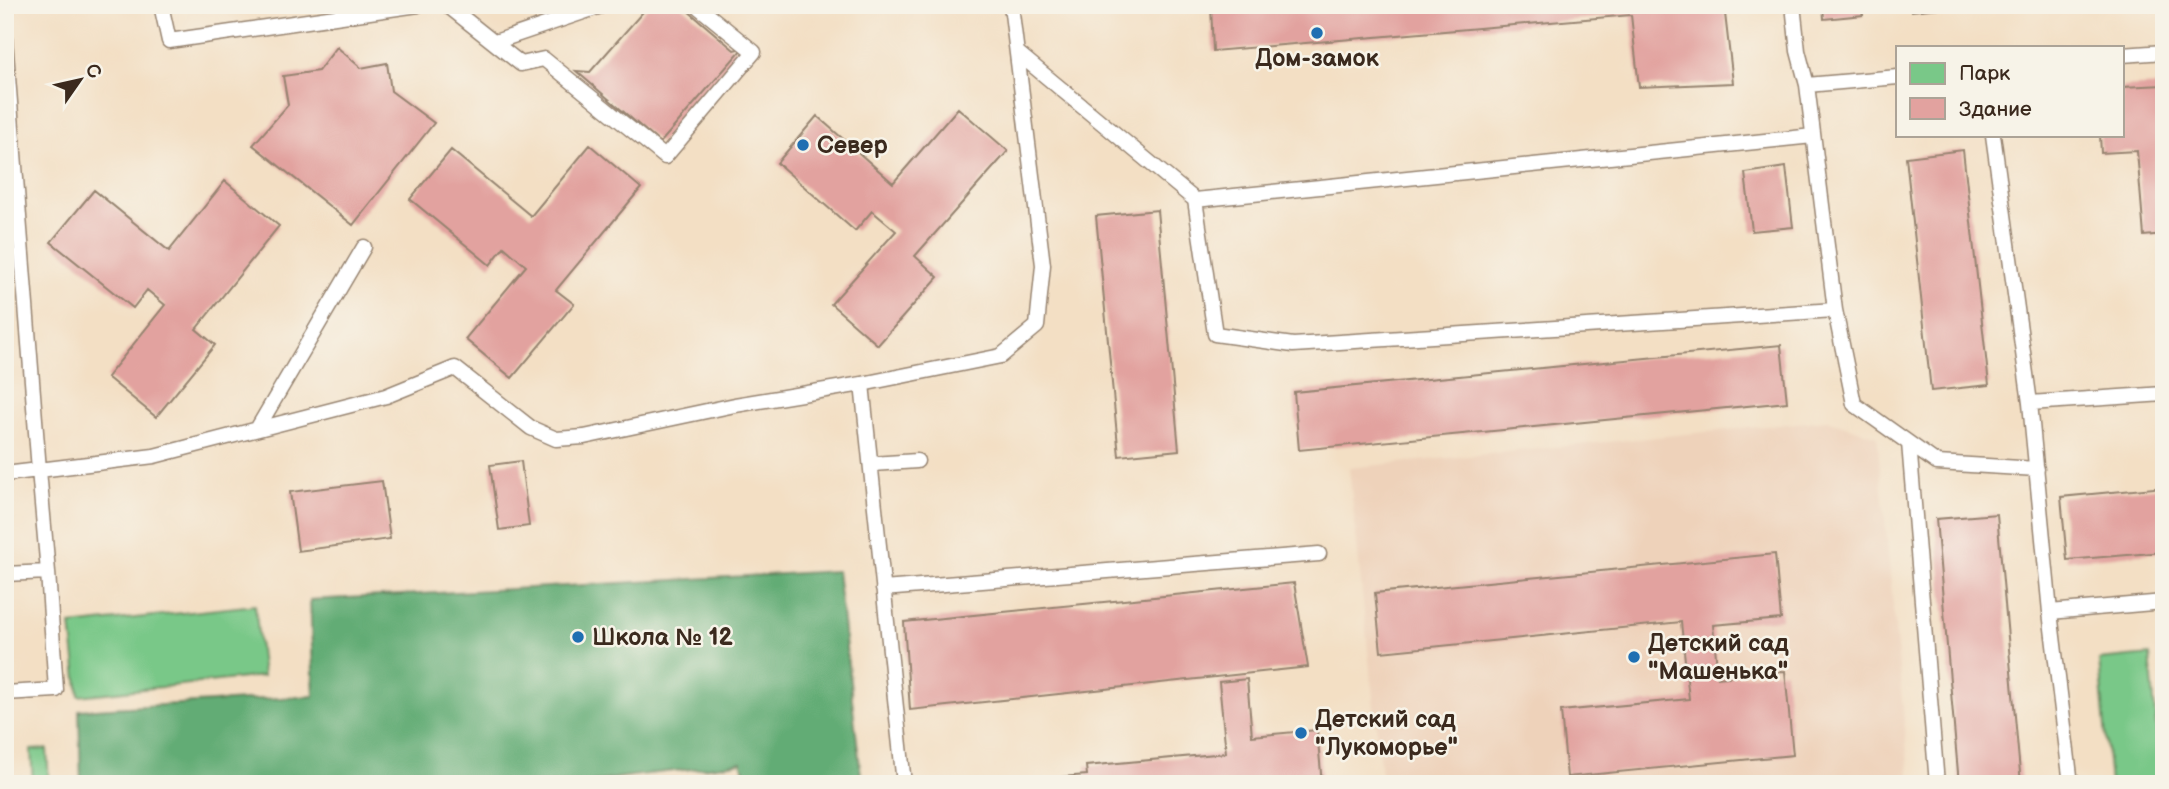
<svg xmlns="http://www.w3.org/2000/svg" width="2169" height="789" font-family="'Balsamiq Sans',sans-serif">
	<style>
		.built { fill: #eed2ba }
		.green { fill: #79c888; stroke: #5a7953; stroke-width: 2 }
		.forest { fill: #62ac74; stroke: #4e6b49; stroke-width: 2 }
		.building { fill: #e2a29f }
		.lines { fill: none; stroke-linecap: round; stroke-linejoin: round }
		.service-casing { stroke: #978471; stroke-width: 17 }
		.service { stroke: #fff; stroke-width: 14 }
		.poi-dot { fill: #1f6fb2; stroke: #f7f3e8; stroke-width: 2.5 }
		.labels { text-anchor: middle; stroke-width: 5; stroke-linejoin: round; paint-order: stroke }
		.poi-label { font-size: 24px; font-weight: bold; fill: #3b2a1e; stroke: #f7f3e8; text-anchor: start }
	</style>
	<rect width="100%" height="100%" fill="#f7f3e8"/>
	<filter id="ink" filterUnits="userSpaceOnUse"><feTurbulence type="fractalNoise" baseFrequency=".0143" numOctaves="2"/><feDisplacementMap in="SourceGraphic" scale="14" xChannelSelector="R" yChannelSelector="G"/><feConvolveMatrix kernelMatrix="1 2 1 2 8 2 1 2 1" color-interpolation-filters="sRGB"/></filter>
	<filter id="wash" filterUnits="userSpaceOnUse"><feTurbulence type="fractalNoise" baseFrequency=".00686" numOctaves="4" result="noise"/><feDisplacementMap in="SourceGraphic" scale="28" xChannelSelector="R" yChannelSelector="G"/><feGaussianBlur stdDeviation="1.57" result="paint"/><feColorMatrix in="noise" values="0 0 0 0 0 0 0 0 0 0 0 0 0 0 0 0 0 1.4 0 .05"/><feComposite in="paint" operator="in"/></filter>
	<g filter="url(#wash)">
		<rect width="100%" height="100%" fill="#f3dfc4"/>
		<path class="built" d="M1827,420L1877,436L1910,784H1382L1349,468Z"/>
		<path class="green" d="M255,605L263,676L79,696L71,625Z
			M2150,655L2161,784H2110L2099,660Z
			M47,749L49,784H33L31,750Z"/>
		<path class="forest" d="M837,571L862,784H754L746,777L741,762C689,772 637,772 586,784H81L79,710L314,696L310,600Z"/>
		<g id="blocks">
			<path class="building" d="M649,5H681L734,50L743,48L660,143L576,71L590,72Z
				M1211,5H1724L1733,83L1639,87L1631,15L1213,51Z
				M1823,5H1862L1863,15L1824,19Z
				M1910,5H1949V7L1911,11Z
				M337,47L361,68L387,63L391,91L434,123L353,225L253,145L288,105L283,76L318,71Z
				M2164,85V234L2144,236L2137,151L2101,153L2100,135H2122V87Z
				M958,108L1008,151L915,256L938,277L878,345L831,304L896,231L872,211L855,231L777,163L817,116L893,183Z
				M590,145L641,188L556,290L574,304L512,378L465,339L526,266L504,247L490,265L410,199L451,150L531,216Z
				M1963,150L1989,385L1931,391L1906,157Z
				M1786,167L1793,227L1752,231L1745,173Z
				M225,181L279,226L196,329L215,345L156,417L107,377L165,305L147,290L133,308L51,242L94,190L169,251Z
				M1157,210L1179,450L1119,456L1096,216Z
				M1781,345L1787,402L1299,450L1294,392Z
				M521,461L529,526L499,530L490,465Z
				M382,481L390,539L298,551L290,492Z
				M2164,487V552L2067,560L2061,497Z
				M1997,514L2021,784H1959L1936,519Z
				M1775,554L1781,619L1713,625L1718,678L1785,671L1793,755L1567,777L1561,711L1689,699L1681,622L1381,652L1375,593Z
				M1294,583L1308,667L910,710L904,622Z
				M1247,679L1252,736L1317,730L1322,784H1063L1062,777L1087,775L1086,766L1226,753L1219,682Z"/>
		</g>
	</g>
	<g filter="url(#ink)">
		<use href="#blocks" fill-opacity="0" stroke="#978471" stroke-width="2"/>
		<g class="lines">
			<g class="service-casing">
				<path id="service" d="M161,5L169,41L418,5
					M447,5L521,64L544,59L665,157L754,52L696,5
					M1793,5L1798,51L1807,85L1898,77
					M5,39L39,470L5,474
					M495,42L604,5
					M1019,54L1195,200L1215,334L1293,345L1835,310L1807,85
					M2122,55L2164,52
					M1993,135L2030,403L2050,612L2071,784
					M1195,200L1813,136
					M1835,310L1854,404L1937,463L2037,469
					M862,384L904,784
					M2030,403L2164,394
					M257,429L364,247
					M1909,443L1937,784
					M872,464L917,461
					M5,574L48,572L39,470L154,456L386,396L455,368L531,428L556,439L584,437L735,405L862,384L1001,356L1037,326L1043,265L1011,5
					M883,589L1319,554
					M2050,612L2164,602
					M5,693L56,690L48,572"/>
			</g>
			<use href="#service" class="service"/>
		</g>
	</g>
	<g class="poi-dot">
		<circle cx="1317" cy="33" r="7"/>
		<circle cx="803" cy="145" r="7"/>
		<circle cx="578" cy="637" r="7"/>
		<circle cx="1634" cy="657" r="7"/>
		<circle cx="1301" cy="733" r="7"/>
	</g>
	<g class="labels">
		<g class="poi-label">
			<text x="1317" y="66" text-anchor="middle">Дом-замок</text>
			<text x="817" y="153">Север</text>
			<text x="592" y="645">Школа № 12</text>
			<text x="1648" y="651">Детский сад<tspan x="1648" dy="28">"Машенька"</tspan></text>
			<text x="1315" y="727">Детский сад<tspan x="1315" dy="28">"Лукоморье"</tspan></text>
		</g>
	</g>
	<rect width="2169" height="789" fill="none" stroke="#f7f3e8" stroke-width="28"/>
	<rect x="1896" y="46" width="228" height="91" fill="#f7f3e8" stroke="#aca397" stroke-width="2"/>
	<rect x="1910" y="63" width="35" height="21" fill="#79c888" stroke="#aca397" stroke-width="2"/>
	<text x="1959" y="80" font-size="21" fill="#3b2a1e">Парк</text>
	<rect x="1910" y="98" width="35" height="21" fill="#e2a29f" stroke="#aca397" stroke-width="2"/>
	<text x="1959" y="116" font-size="21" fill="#3b2a1e">Здание</text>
	<g transform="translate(80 80) rotate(56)" stroke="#f7f3e8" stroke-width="5" paint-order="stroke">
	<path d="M0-5L12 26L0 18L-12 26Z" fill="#3b2a1e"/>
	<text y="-10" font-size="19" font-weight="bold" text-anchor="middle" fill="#3b2a1e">С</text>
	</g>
</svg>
